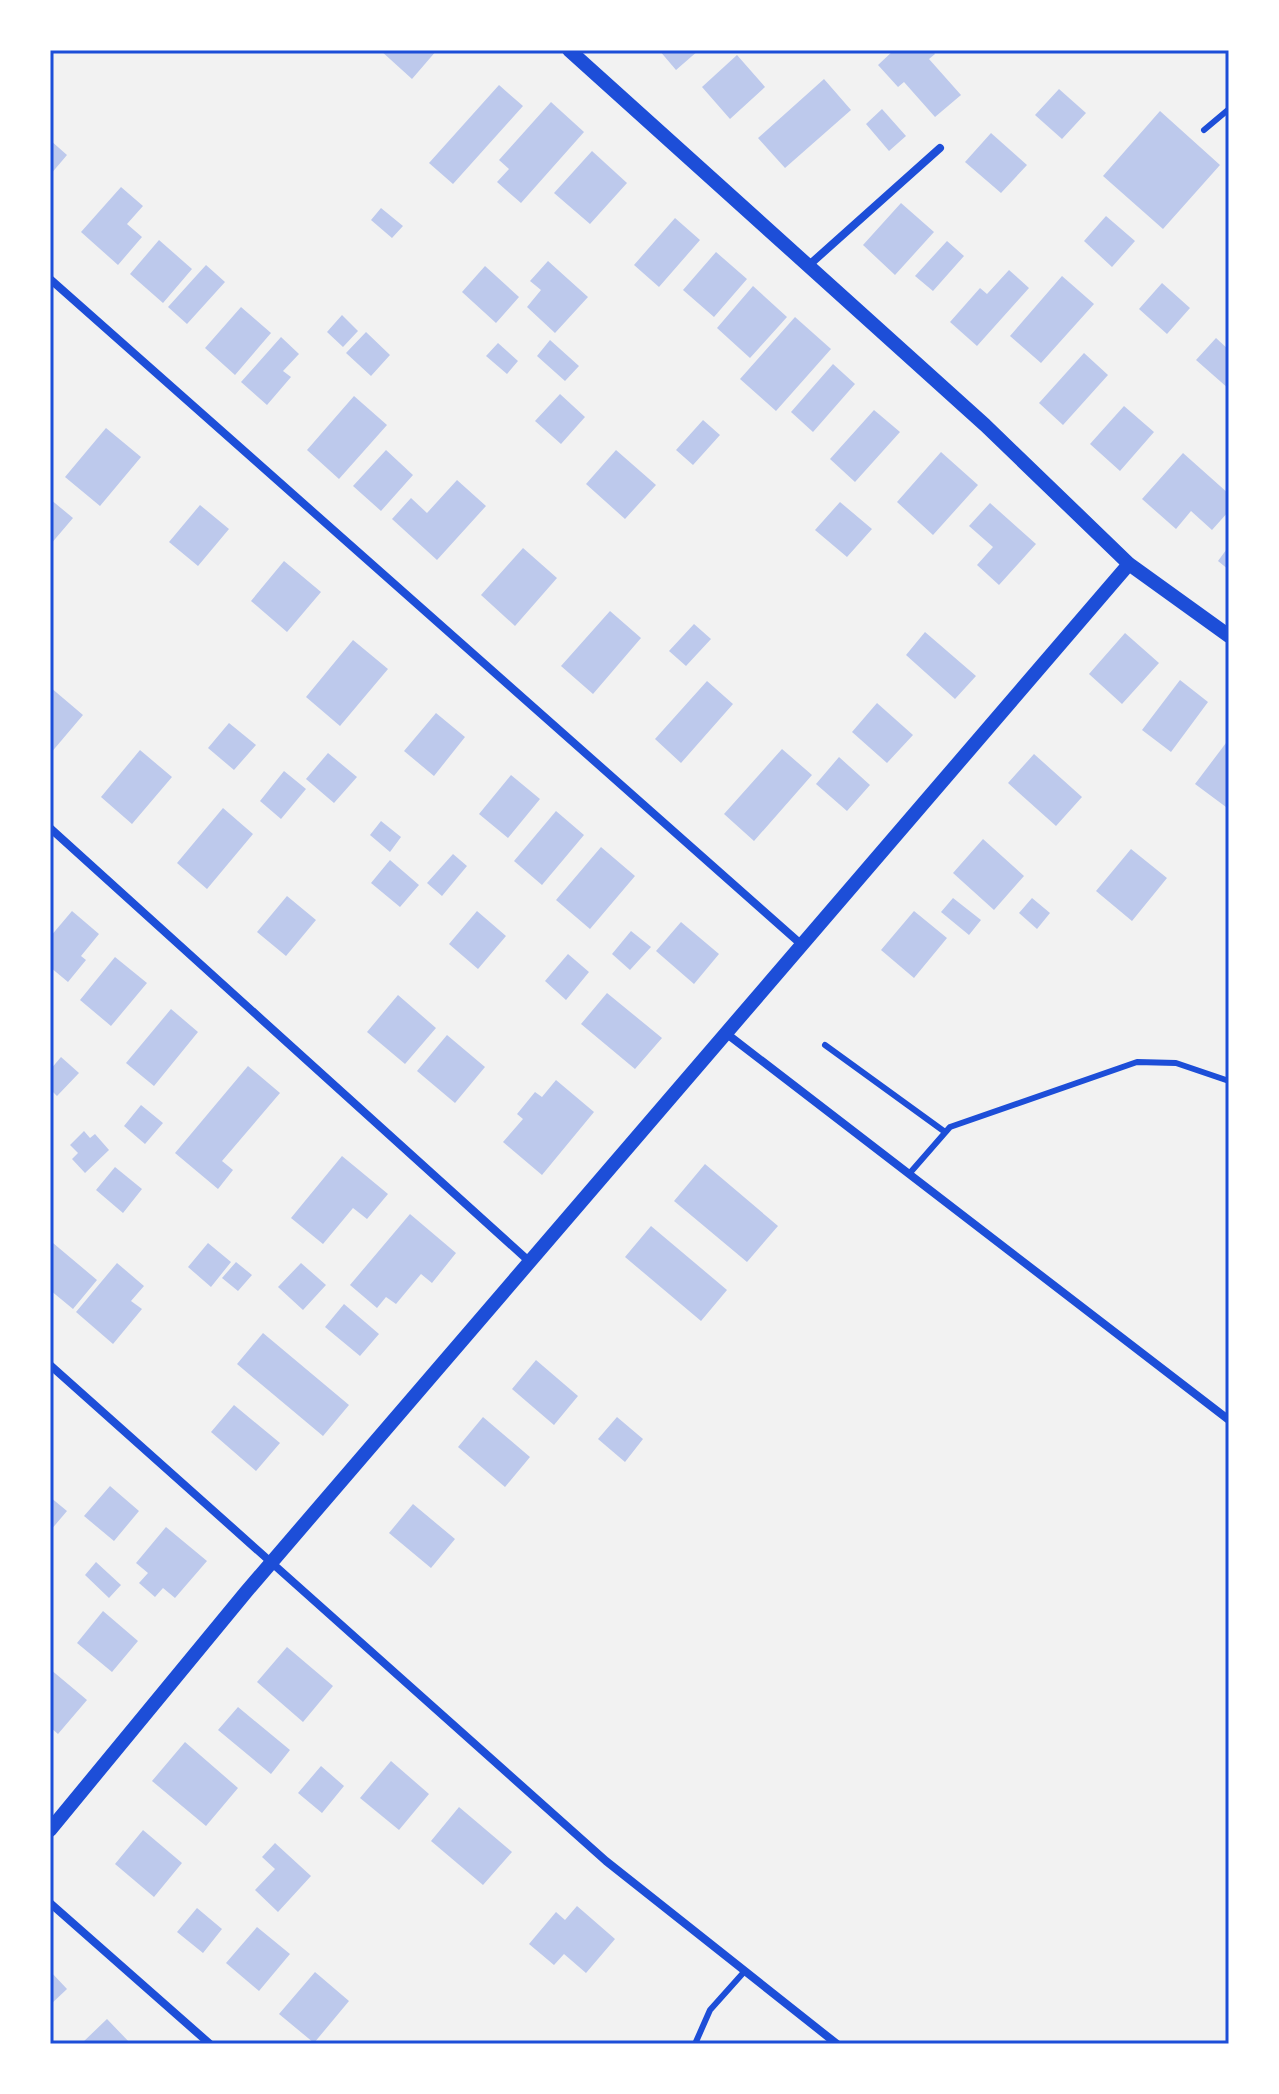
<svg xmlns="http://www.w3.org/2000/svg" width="1279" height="2094" font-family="Arial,sans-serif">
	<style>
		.building { fill: #bdc9ec }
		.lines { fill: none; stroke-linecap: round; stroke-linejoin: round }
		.service { stroke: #1d4ed8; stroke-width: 6 }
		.minor { stroke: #1d4ed8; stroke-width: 8 }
		.tertiary { stroke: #1d4ed8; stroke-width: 14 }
		.neatline { fill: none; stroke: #1d4ed8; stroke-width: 3 }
	</style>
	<rect width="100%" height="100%" fill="#f2f2f2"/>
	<path class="building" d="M380,50H437L412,79Z
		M659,50H699L676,70Z
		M894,50H932L935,54L929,59L961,95L935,117L904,82L898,87L878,65Z
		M737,55L765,87L730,119L702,87Z
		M824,79L851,110L785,168L758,138Z
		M499,85L523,106L453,184L429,163Z
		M1059,89L1086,113L1062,139L1035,115Z
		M551,102L584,132L521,203L497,182L509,169L499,160Z
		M882,109L906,136L889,151L866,124Z
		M1160,111L1220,165L1163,229L1103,176Z
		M991,133L1027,165L1001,193L965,162Z
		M50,140L67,155L50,175Z
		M592,151L627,183L590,224L554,193Z
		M121,187L143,206L127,224L142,237L118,265L81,232Z
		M901,203L934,232L895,275L863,245Z
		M381,208L403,226L392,238L371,220Z
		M1106,216L1135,241L1112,267L1084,241Z
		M675,218L700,240L659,287L634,265Z
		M159,240L192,269L163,303L130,274Z
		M947,241L964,256L933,291L915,276Z
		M716,252L747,279L714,317L683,290Z
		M548,261L588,297L555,333L527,307L541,290L530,281Z
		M206,265L225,282L187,324L168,307Z
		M485,266L519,297L496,323L462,292Z
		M1009,270L1029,288L977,346L950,322L980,288L987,294Z
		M1062,276L1094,304L1041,363L1010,336Z
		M1162,283L1190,308L1167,334L1139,309Z
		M753,286L787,317L750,358L717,328Z
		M241,307L271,333L235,375L205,348Z
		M342,315L358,331L343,347L327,332Z
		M795,317L831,349L776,411L740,379Z
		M366,332L390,355L371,376L346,353Z
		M281,337L299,354L283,371L291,377L267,405L241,382Z
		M1216,338L1229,350V389L1196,360Z
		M550,340L579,366L565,381L537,356Z
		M498,343L518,361L507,374L486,356Z
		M1084,353L1108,375L1063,425L1039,403Z
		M833,364L855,384L813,432L791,412Z
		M560,394L585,417L561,444L535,421Z
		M354,396L387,425L339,479L307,450Z
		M1124,406L1154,432L1120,471L1090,444Z
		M874,410L900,432L855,482L830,459Z
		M703,420L720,435L693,465L676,450Z
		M106,428L141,457L100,506L65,477Z
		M386,450L413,475L381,511L353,486Z
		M616,450L656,485L625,519L586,484Z
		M941,452L978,485L933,535L897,502Z
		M1183,453L1229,494V511L1212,530L1191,511L1176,529L1142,499Z
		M457,480L486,506L437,560L392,519L411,498L427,513Z
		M50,499L73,518L50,545Z
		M840,502L872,529L847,557L815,530Z
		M990,503L1036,544L999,585L977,565L993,547L969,526Z
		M200,505L229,529L198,566L169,542Z
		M1229,546V570L1218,561Z
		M523,548L557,578L515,626L481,595Z
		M284,561L321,592L287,632L251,601Z
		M610,611L641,638L593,694L561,666Z
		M694,624L711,639L686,666L669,651Z
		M925,632L976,676L955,699L906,655Z
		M1125,633L1159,663L1122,704L1089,674Z
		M353,640L388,669L340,726L306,697Z
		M1180,680L1208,702L1171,752L1142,730Z
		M707,681L733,704L681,763L655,739Z
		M50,687L83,715L50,754Z
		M877,703L913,735L887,763L852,732Z
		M436,713L465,737L434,776L404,751Z
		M229,723L256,745L234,770L208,748Z
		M1229,739V803L1226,807L1195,784Z
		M782,749L812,775L754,841L724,814Z
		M140,750L172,777L132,824L101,797Z
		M328,753L357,777L334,803L306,779Z
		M1034,754L1082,797L1056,826L1008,783Z
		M839,757L870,785L847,811L816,784Z
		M284,771L306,789L281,819L260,801Z
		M511,775L540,799L508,838L479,814Z
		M223,808L253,834L207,889L177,863Z
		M556,811L584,835L542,885L514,861Z
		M381,821L401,837L390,852L370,835Z
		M983,839L1024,876L994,910L953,873Z
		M601,847L635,876L590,929L556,900Z
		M1131,849L1167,878L1132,921L1096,891Z
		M453,854L467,866L442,896L427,883Z
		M390,860L419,885L400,907L371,883Z
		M287,896L316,920L286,956L257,932Z
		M953,898L981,920L969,935L941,912Z
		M1032,898L1050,913L1037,929L1019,913Z
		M72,911L99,934L81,956L86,960L68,982L50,967V937Z
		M477,911L506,936L478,969L449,944Z
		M914,911L947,938L914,978L881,950Z
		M681,922L719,954L694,984L656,951Z
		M631,931L651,947L630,970L612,954Z
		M568,954L589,972L566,1000L545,981Z
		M115,957L147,983L111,1026L80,1000Z
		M607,993L662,1038L635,1069L581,1024Z
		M398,995L436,1028L405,1064L367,1032Z
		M171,1009L198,1032L154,1086L126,1063Z
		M447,1035L485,1067L455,1103L417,1071Z
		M61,1057L79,1073L57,1096L50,1089V1070Z
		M248,1066L280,1093L222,1161L233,1170L218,1189L175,1153Z
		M556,1080L594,1112L542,1175L503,1142L523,1119L517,1114L535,1092L542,1097Z
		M141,1105L163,1123L145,1144L124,1126Z
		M84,1131L90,1138L95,1134L109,1150L85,1173L72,1159L78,1153L70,1145Z
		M342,1156L388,1194L367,1219L353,1208L323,1244L291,1218Z
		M705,1164L778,1226L747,1262L674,1201Z
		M115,1167L142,1189L123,1213L96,1190Z
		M410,1214L456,1253L432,1283L421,1274L396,1304L386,1297L377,1308L350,1285Z
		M651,1226L727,1290L701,1321L625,1257Z
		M53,1243L97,1280L73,1309L50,1290Z
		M208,1243L231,1262L211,1287L188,1267Z
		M236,1262L252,1275L238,1291L222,1278Z
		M117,1263L144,1286L131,1301L142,1309L113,1344L76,1312Z
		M301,1263L326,1285L303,1310L278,1287Z
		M344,1304L379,1334L360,1356L325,1327Z
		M263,1333L349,1405L323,1436L237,1364Z
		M536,1360L578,1396L554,1425L512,1389Z
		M234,1405L280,1443L256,1471L211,1432Z
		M483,1417L530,1457L505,1487L458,1447Z
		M617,1417L643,1439L625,1462L598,1439Z
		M110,1486L139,1511L114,1541L84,1516Z
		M50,1497L67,1511L50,1531Z
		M413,1504L455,1539L431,1568L389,1533Z
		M166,1527L207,1561L175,1598L163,1588L155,1597L139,1583L148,1573L136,1563Z
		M96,1562L121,1585L109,1598L85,1575Z
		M103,1611L138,1641L112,1672L77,1643Z
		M287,1647L333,1686L303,1722L257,1682Z
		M50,1669L87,1700L58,1734L50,1727Z
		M238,1707L290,1750L271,1774L218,1730Z
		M185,1742L238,1788L206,1826L152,1781Z
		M391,1761L429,1794L399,1830L360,1798Z
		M321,1766L344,1786L322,1813L298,1793Z
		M459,1807L512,1852L483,1885L431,1841Z
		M143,1830L182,1863L154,1897L115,1864Z
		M275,1843L311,1876L278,1912L255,1890L275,1869L262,1857Z
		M577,1906L615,1939L586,1973L564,1954L554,1965L529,1944L556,1912L565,1920Z
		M197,1908L222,1929L203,1953L177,1932Z
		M257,1927L290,1954L259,1991L226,1963Z
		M50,1971L67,1989L50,2005Z
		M315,1972L349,2001L314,2043L279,2014Z
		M107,2019L131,2044H81Z"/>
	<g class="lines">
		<path class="service" d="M1204,130L1229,109
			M825,1045L945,1132
			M909,1174L950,1127L1137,1062L1176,1063L1229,1081
			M695,2044L710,2010L744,1972"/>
		<path class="minor" d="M808,266L940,148
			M50,279L802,945
			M50,828L531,1263
			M727,1034L1229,1420
			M50,1365L606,1861L837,2044
			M50,1903L210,2044"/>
		<path class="tertiary" d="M569,50L985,425L1129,564L1229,636
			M50,1830L246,1592L1129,564"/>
	</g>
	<rect width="1279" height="2094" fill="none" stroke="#ffffff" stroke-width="104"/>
	<rect x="52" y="52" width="1175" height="1990" class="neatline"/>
</svg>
